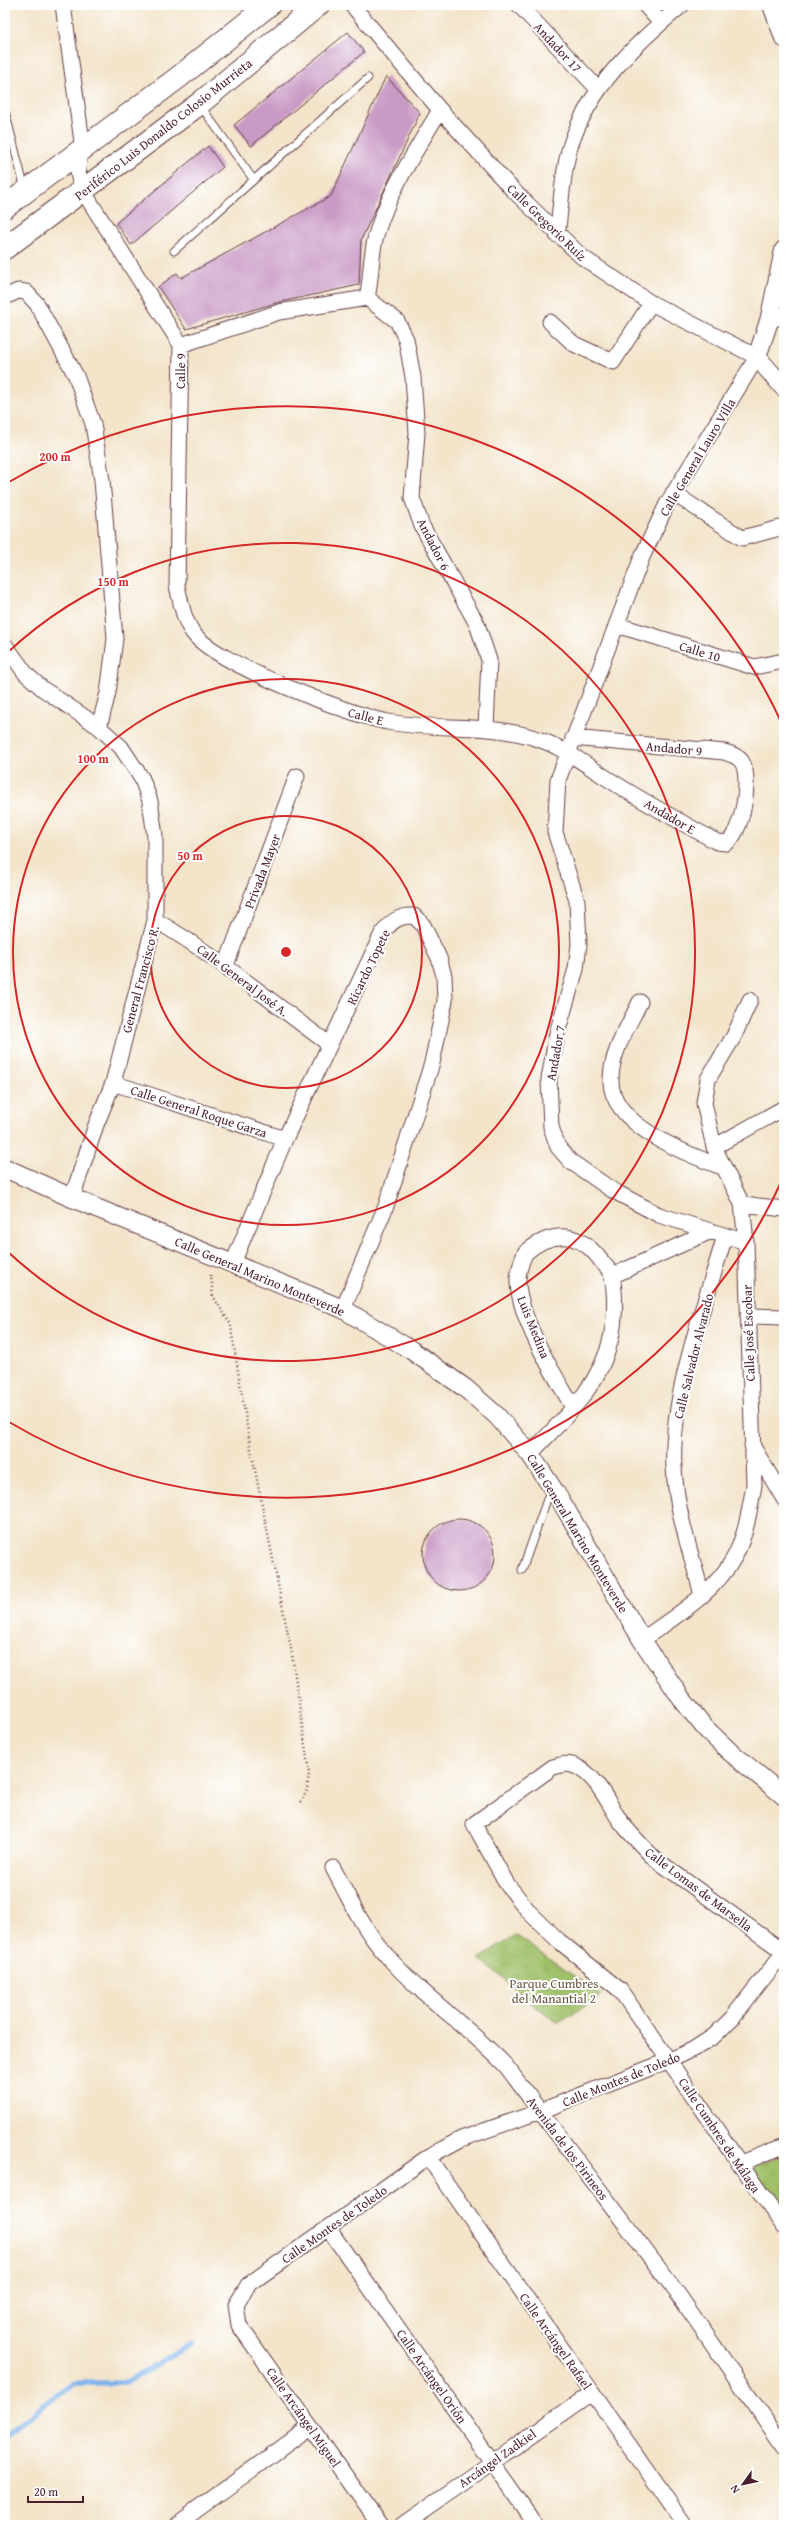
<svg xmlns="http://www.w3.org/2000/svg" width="789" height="2530" font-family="'Gentium Book Plus',serif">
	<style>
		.park { fill: url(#park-crowns); stroke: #75704a }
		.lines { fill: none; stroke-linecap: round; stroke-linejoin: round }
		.stream { stroke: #7fb3ec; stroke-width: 5.5 }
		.building { fill: #c99ac5 }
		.service-casing { stroke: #633d43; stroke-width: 9 }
		.minor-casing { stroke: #633d43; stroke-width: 17 }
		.tertiary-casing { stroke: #633d43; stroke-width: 20 }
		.primary-casing { stroke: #633d43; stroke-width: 24 }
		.path { stroke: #633d43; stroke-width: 2.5; stroke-dasharray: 1 3; stroke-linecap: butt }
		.service { stroke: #fff; stroke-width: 7 }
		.minor { stroke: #fff; stroke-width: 15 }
		.tertiary { stroke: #fff; stroke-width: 18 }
		.primary { stroke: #fff; stroke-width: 22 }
		.ring { fill: none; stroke: #d62828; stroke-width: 2 }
		.labels { text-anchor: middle; stroke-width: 4; stroke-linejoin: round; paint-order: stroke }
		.street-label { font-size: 13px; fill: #4a1f2b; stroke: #fff }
		.park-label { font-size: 13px; fill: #685841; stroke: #fff }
		.centre { fill: #d62828; stroke: #fff; stroke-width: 2 }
		.ring-label { font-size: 12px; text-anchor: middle; font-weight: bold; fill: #d62828; stroke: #fff; stroke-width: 4; stroke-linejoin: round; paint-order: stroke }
	</style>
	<defs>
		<pattern id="park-crowns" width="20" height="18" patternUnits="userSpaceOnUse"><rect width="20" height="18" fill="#a0c16a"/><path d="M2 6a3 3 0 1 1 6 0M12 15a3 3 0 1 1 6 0" fill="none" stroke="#8ba55c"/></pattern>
	</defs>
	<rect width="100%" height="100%" fill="#fff"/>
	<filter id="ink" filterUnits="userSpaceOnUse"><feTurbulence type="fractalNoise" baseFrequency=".025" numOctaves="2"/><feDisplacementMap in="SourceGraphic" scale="8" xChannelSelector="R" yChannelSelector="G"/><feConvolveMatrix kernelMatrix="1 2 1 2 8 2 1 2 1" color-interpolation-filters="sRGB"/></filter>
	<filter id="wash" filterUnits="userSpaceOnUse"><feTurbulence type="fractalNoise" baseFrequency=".012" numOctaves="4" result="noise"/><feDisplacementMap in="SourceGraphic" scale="16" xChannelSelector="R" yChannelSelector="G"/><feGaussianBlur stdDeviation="0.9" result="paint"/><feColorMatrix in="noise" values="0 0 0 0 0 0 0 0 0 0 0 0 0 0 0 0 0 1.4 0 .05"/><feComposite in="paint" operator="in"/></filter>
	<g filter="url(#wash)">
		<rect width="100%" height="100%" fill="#f3e4ca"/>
		<path class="park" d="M516,1935L602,1996L557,2023L479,1959Z
			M784,2154V2219L748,2170Z"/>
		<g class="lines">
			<path class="stream" d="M5,2435L73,2383H126L192,2344"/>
		</g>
		<g id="blocks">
			<path class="building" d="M348,32L364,52L251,146L234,125Z
				M386,76L420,113L361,240L359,285L276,303L186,329L158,287L177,273L181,278L331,196Z
				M208,146L223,167L131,245L116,223Z
				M423 1555a36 36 0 1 1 72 0a36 36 0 1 1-72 0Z"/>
		</g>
	</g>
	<g filter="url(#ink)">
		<use href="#blocks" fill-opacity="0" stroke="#633d43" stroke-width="1"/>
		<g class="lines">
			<g class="service-casing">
				<path id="service" d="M200,105L253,179
					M5,111L25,189
					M174,251L368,78
					M522,1570L551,1488"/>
			</g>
			<g class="minor-casing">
				<path id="minor" d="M63,5L83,149C76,164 77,176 83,191L181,345L177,586C181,602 183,619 193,633C215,663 350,715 388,722C439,731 488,722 538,739C567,749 590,768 616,784C649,805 683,823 717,842L726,843C742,835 752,778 742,762C738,756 731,754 724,752L573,738
					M352,5L440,110L512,189L582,257L651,303L757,357L667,504L642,557L558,780L555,832L577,901L579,944L576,969L557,1033L549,1079L551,1127L558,1147L570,1161L612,1190L659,1215L746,1242
					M519,5L598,89
					M645,5L661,23
					M557,235C561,208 562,173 570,147C589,87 635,44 682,5
					M5,297L18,291L26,292L37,304L76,376L93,424L102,480L115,639L108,693L99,727
					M367,298L397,321L406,339L413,377L417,433L412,498L422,526L477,624L489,660L486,728
					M367,298C372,276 370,254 377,232C390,189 417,149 440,110
					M769,321L784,315
					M550,322L574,344L613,362L651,303
					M181,345L279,312L367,298
					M673,493L742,538L784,527
					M617,625L754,667L784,661
					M5,645L26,674L43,689L99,727L121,747L142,779L150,801L155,836V920L113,1083L96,1125L72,1198
					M155,920C217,956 271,1002 329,1044
					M226,965L297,776
					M640,1002C628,1027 610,1054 611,1082C612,1126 689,1155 722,1167
					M113,1083L285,1139
					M714,1147L784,1108
					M742,1204L784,1209
					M233,1263L285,1139L382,934C390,922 399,915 414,916L423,925L439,958L444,976L445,1001L432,1063L386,1206L343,1309
					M612,1276L711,1231
					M748,1316L784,1317
					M752,1445L784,1499
					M530,1454C562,1420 601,1386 611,1338C615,1320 616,1295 612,1277C611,1272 606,1266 602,1262C580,1231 553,1229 525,1253C522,1261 518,1270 518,1279C517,1316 555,1376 573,1407
					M702,1595C691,1553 676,1511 674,1467C670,1397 705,1304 725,1236
					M642,1640C675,1616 715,1593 735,1556C746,1535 750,1508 754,1485L746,1242L742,1204L714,1147L704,1103L708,1079L734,1036L750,1000
					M333,1868C349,1898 364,1931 387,1956C422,1996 469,2027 506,2066L678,2294L784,2447
					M784,1952L655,1859C643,1847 631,1835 621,1822C608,1804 598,1777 577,1767C568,1762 561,1765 553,1767L474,1824L507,1884L530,1913L559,1941L620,1990L784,2227
					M428,2157L685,2525
					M738,2164L784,2146
					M328,2228L536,2525
					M176,2525L310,2427
					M380,2525L239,2325L236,2305L248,2285L428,2157L461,2139L541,2111L670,2060L694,2049L714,2036L732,2018L784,1952
					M402,2525L592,2393"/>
			</g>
			<g class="tertiary-casing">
				<path id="tertiary" d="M772,5L784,38
					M784,250L769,321L757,357L784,388
					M5,1168L72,1198L343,1309L411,1350L465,1388L497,1416L530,1454L561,1501L642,1640L681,1698L705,1728L729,1751L784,1796"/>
			</g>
			<g class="primary-casing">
				<path id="primary" d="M5,207L179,77L269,5
					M5,248L199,104L318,5"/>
			</g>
			<path class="path" d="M211,1275L213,1296L231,1325L232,1334L251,1450L292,1654L309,1773L307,1790L300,1804"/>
			<use href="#service" class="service"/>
			<use href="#minor" class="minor"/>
			<use href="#tertiary" class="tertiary"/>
			<use href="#primary" class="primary"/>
		</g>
	</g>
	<g class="ring">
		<circle cx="286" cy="952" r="136"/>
		<circle cx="286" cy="952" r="273"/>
		<path d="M7 653A409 409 0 1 1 7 1251"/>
		<path d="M783 1178A546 546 0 0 1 9 1422M9 482A546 546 0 0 1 783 726"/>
	</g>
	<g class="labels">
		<g class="street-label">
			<text transform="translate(558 47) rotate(47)" y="5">Andador 17</text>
			<text transform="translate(163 129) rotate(-38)" y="5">Periférico Luis Donaldo Colosio Murrieta</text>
			<text transform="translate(547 222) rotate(44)" y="5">Calle Gregorio Ruíz</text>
			<text transform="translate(180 371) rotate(-89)" y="5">Calle 9</text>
			<text transform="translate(697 457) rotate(-59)" y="5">Calle General Lauro Villa</text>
			<text transform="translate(434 544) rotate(63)" y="5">Andador 6</text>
			<text transform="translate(700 651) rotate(17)" y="5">Calle 10</text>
			<text transform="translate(366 716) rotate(15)" y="5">Calle E</text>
			<text transform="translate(674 748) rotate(5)" y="5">Andador 9</text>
			<text transform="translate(670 816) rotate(30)" y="5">Andador E</text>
			<text transform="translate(262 871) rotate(-69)" y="5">Privada Mayer</text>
			<text transform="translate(368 967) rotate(-64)" y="5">Ricardo Topete</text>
			<text transform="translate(140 979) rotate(-75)" y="5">General Francisco R.</text>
			<text transform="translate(243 980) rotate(37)" y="5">Calle General José A.</text>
			<text transform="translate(555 1053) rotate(-80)" y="5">Andador 7</text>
			<text transform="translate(199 1111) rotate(18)" y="5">Calle General Roque Garza</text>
			<text transform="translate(260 1276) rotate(23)" y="5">Calle General Marino Monteverde</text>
			<text transform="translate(534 1327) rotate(68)" y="5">Luis Medina</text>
			<text transform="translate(748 1333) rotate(-92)" y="5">Calle José Escobar</text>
			<text transform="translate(693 1356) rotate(-76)" y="5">Calle Salvador Alvarado</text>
			<text transform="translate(578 1533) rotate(59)" y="5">Calle General Marino Monteverde</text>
			<text transform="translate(699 1889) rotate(37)" y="5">Calle Lomas de Marsella</text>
			<text transform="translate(621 2079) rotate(-22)" y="5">Calle Montes de Toledo</text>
			<text transform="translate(720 2135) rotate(56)" y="5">Calle Cumbres de Málaga</text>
			<text transform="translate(568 2148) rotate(53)" y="5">Avenida de los Pirineos</text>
			<text transform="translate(334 2224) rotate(-35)" y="5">Calle Montes de Toledo</text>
			<text transform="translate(556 2341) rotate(55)" y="5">Calle Arcángel Rafael</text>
			<text transform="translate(432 2376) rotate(55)" y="5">Calle Arcángel Orión</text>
			<text transform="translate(304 2417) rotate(55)" y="5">Calle Arcángel Miguel</text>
			<text transform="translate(497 2458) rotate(-35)" y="5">Arcángel Zadkiel</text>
		</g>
		<g class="park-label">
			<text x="554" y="1988">Parque Cumbres<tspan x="554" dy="15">del Manantial 2</tspan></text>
		</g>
	</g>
	<circle cx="286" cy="952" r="6" class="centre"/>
	<g class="ring-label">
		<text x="55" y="461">200 m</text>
		<text x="113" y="586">150 m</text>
		<text x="93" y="763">100 m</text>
		<text x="190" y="860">50 m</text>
	</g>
	<rect width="789" height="2530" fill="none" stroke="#fff" stroke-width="20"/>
	<g transform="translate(743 2484) rotate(237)" stroke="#ffffff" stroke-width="3" paint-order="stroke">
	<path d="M0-3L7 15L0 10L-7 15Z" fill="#4a1f2b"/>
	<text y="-6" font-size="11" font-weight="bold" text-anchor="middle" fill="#4a1f2b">N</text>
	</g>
	<path d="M28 2496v6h55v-6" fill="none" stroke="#4a1f2b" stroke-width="2"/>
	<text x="34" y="2496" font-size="12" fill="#4a1f2b" stroke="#ffffff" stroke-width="3" paint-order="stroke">20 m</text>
</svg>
